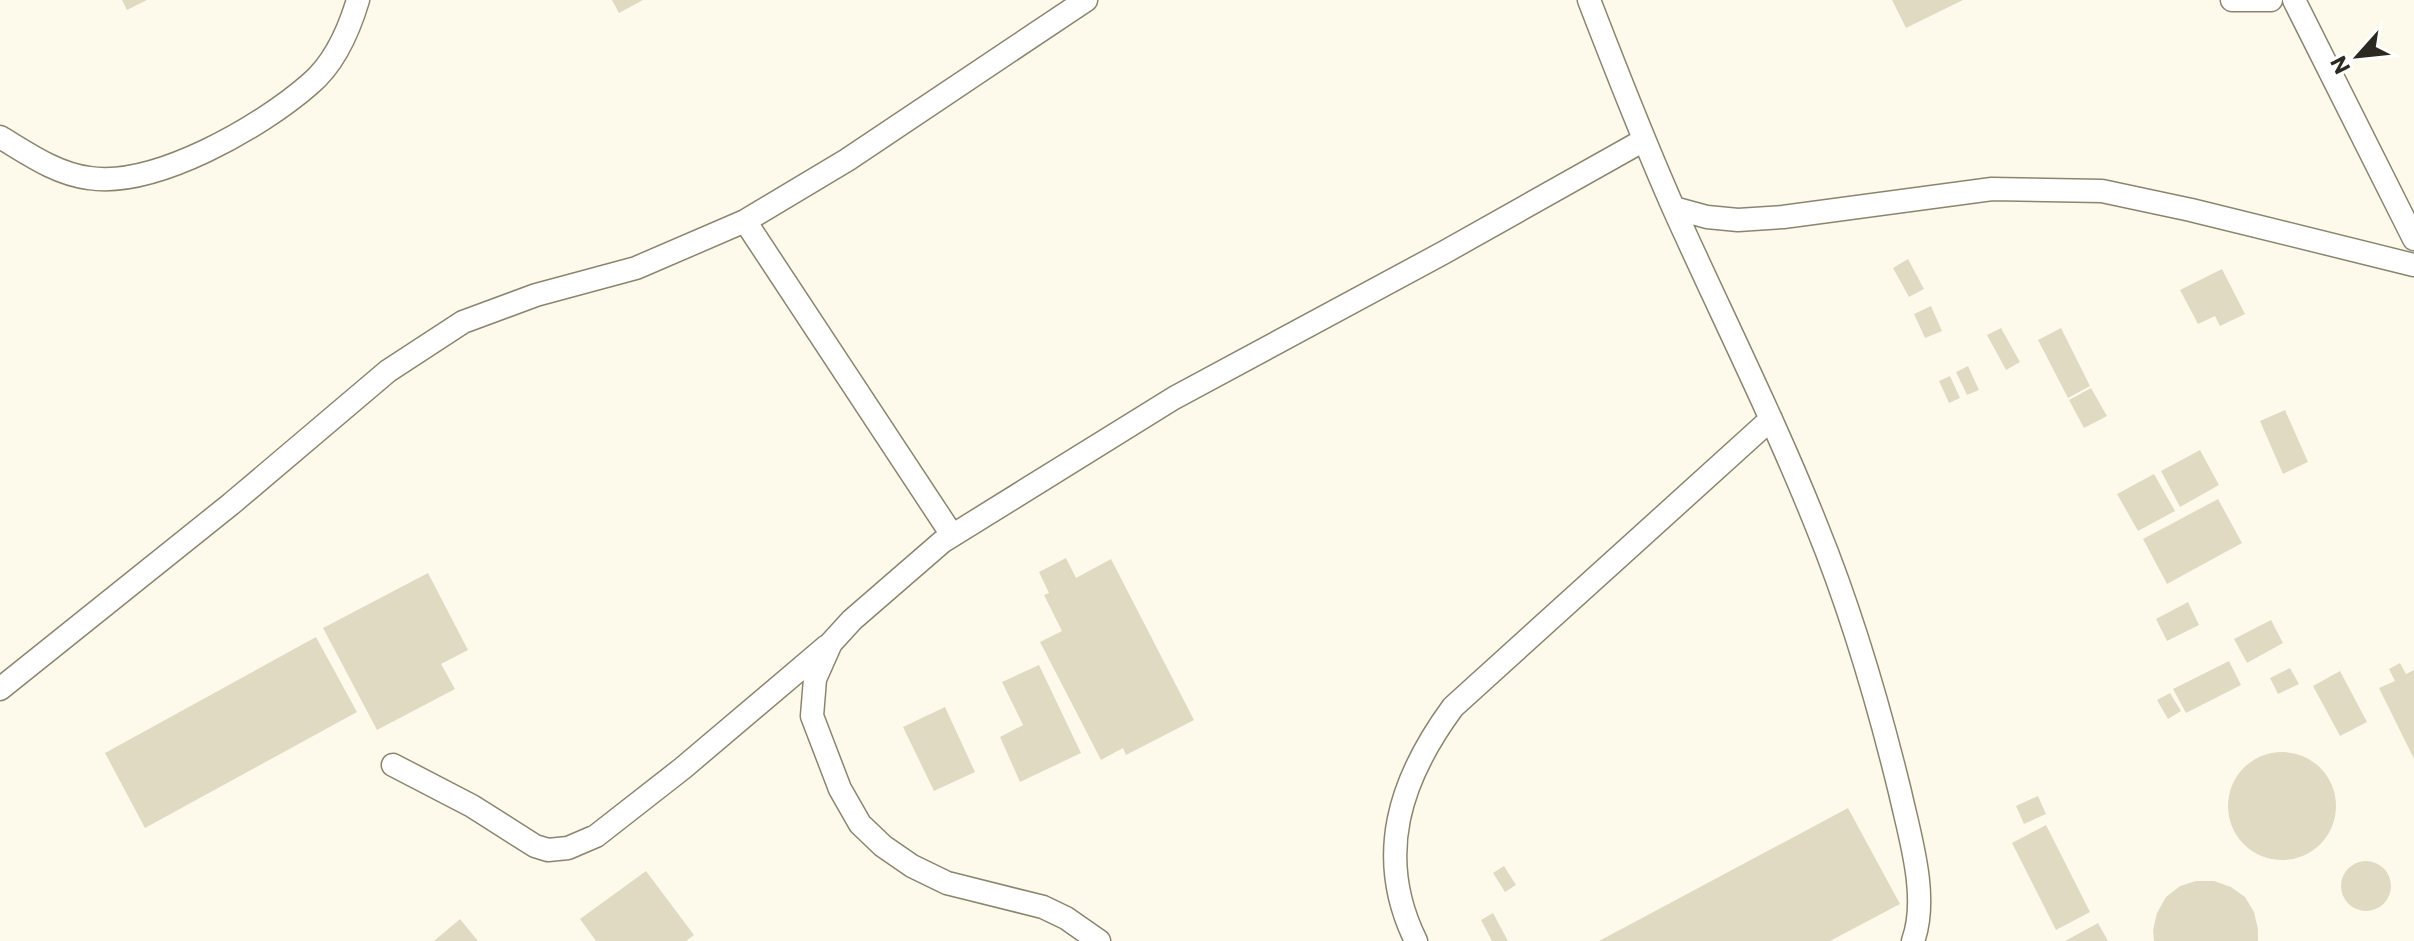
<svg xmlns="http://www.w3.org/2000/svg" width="2414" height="941" font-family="Commissioner,sans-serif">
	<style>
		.building { fill: #e1dac3 }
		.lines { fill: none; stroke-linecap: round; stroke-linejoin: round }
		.lane-casing { stroke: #8b856f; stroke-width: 25 }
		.lane { stroke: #fff; stroke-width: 22 }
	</style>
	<rect width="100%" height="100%" fill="#fefaeb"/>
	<path class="building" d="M122,0H147L127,10Z
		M612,0H643L619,13Z
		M1892,0H1963L1906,28Z
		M1908,259L1924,289L1909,297L1893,268Z
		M2222,269L2245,314L2220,326L2215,316L2198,324L2180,290Z
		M1931,306L1942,331L1925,338L1914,314Z
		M2001,328L2020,362L2006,370L1987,335Z
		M2061,328L2090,386L2068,398L2038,340Z
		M1968,366L1979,390L1967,395L1956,372Z
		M1950,376L1960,398L1949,403L1939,381Z
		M2091,388L2107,416L2084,428L2069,400Z
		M2285,410L2308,462L2283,474L2260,421Z
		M2200,450L2219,485L2180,507L2161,471Z
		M2154,474L2175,511L2138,531L2117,494Z
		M2218,499L2242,543L2167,584L2143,539Z
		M1066,558L1076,578L1111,559L1194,720L1126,755L1123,748L1101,760L1040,642L1062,631L1044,595L1049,593L1039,572Z
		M428,573L468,650L441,664L455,689L377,730L323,628Z
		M2188,602L2199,625L2167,641L2156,619Z
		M2271,620L2283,643L2247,663L2234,639Z
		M316,637L357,712L145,828L105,753Z
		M2229,661L2241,685L2186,713L2173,689Z
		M2400,663L2406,674L2414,670V759L2379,688L2395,681L2389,669Z
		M1039,665L1081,753L1020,782L1000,737L1023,725L1002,682Z
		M2290,668L2299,684L2278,694L2270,678Z
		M2340,671L2367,722L2340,736L2313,686Z
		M2170,693L2181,711L2168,719L2157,700Z
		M945,707L975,772L934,791L903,727Z
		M2228 806a54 54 0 1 1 108 0a54 54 0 1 1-108 0Z
		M2038,796L2046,814L2024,824L2016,806Z
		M1848,808L1900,904L1830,941H1599Z
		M2046,825L2090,912L2056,930L2012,843Z
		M2341 886a25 25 0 1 1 50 0a25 25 0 1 1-50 0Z
		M1504,866L1516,885L1505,892L1493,873Z
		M646,871L694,935L686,941H596L580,919Z
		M2196,881H2214L2231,887L2245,897L2254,912L2258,929V941H2154L2153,930L2157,913L2166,897L2180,886Z
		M1493,913L1508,941H1492L1481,920Z
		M460,919L478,941H434Z
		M2098,923L2108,941H2065Z"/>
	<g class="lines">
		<g class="lane-casing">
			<path id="lane" d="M1589,0C1616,70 1643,139 1673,207C1721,314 1774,419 1817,527C1852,613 1878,702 1900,792C1910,837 1929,897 1913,941
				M2232,0H2271
				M2294,0L2414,239
				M0,137C27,153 56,174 89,178C155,188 261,127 310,84C335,63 349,30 358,0
				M1674,208L1707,217L1738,220L1783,217L1992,189L2102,191L2191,210L2414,265
				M745,221L952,535
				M0,689L231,504L388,371L463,322L536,295L636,268L745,221L847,160L1086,0
				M393,765L472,806L535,846L548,850L568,848L596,836L683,768L827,646
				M1099,941L1066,918L1043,907L947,883L912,866L883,846L860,824L840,789L812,716L815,679L831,643L852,620L942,542L1174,398L1443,253L1644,140
				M1416,941C1374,856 1400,779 1453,707L1771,419"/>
		</g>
		<use href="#lane" class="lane"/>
	</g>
	<g transform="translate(2358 56) rotate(243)" stroke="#ffffff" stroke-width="6" paint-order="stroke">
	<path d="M0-6L14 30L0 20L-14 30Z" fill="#2b2920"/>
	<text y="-12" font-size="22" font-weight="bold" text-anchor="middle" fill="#2b2920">N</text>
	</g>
</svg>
